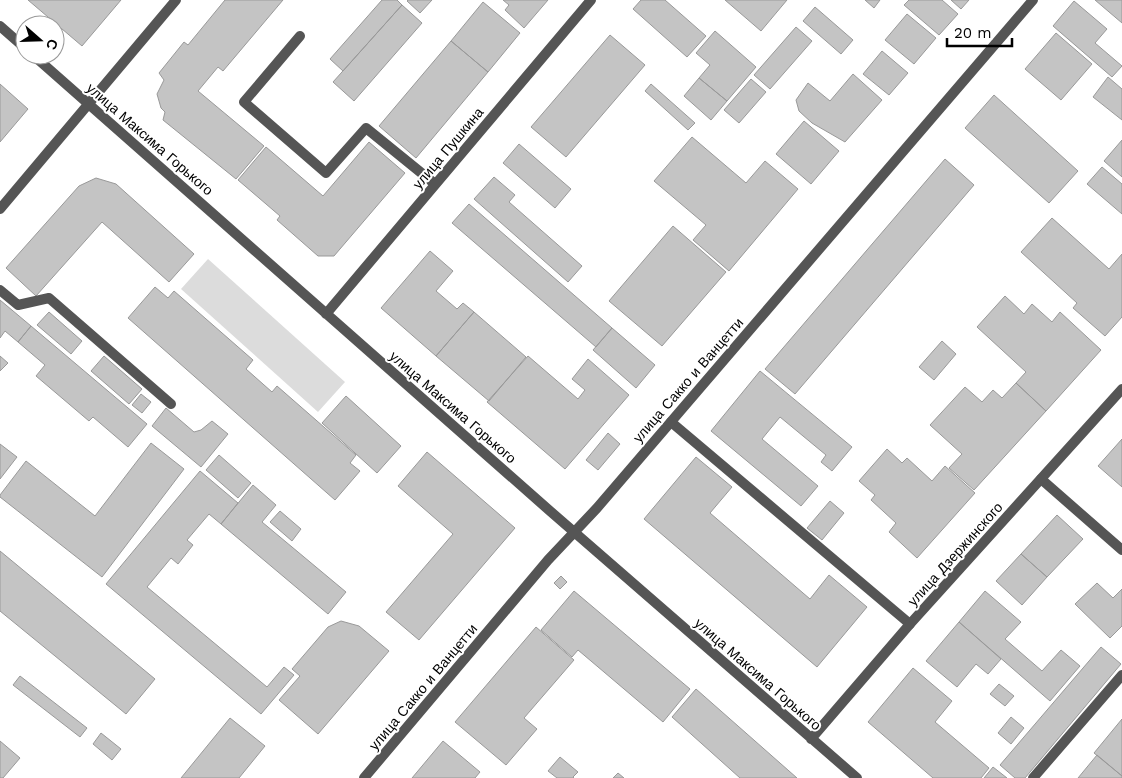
<svg xmlns="http://www.w3.org/2000/svg" width="1122" height="778" font-family="'Work Sans',sans-serif">
	<style>
		.green { fill: #dcdcdc }
		.building { fill: #c4c4c4; stroke: #999 }
		.lines { fill: none; stroke-linecap: round; stroke-linejoin: round }
		.lane { stroke: #555; stroke-width: 10 }
		.street { stroke: #555; stroke-width: 10 }
		.labels { text-anchor: middle; stroke-width: 4; stroke-linejoin: round; paint-order: stroke }
		.street-label { font-size: 14px; fill: #000; stroke: #fff }
	</style>
	<rect width="100%" height="100%" fill="#fff"/>
	<path class="green" d="M208,259L345,382L318,412L181,289Z"/>
	<path class="building" d="M28,0H121L82,46Z
		M225,0H283L223,71L218,67L198,91L264,146L236,179L163,120L165,112L161,108L157,94L164,80L159,73L184,42L188,45Z
		M382,0H397L402,5L343,71L330,59Z
		M408,0H432L420,13L407,1Z
		M503,0H548L524,28L505,10L509,5Z
		M641,0H665L706,36L687,57L633,9Z
		M725,0H787L761,31Z
		M865,0H880L874,8Z
		M909,0H942L958,14L939,35L904,5Z
		M951,0H969L961,9Z
		M1095,0H1122V23Z
		M1074,1L1107,29L1095,43L1122,66L1112,77L1053,26Z
		M483,2L520,33L488,72L451,41Z
		M402,5L422,23L354,101L333,82Z
		M815,7L853,40L841,54L803,21Z
		M907,14L936,38L914,64L885,40Z
		M796,27L812,41L770,89L754,75Z
		M715,31L756,67L727,101L699,78L710,65L696,53Z
		M1056,33L1092,64L1061,100L1025,69Z
		M610,35L645,65L566,157L531,127Z
		M451,41L488,72L416,158L379,126Z
		M882,51L908,73L889,95L863,74Z
		M853,74L882,100L845,142L812,123L799,111L796,100L808,83L830,101Z
		M1108,77L1122,89V120L1093,97Z
		M699,78L727,101L711,120L684,96Z
		M751,79L766,92L739,123L724,110Z
		M0,84L28,109L0,142Z
		M651,84L695,123L688,130L645,91Z
		M994,95L1078,171L1049,203L965,128Z
		M804,121L839,151L811,184L776,154Z
		M692,137L746,183L765,161L798,189L729,271L693,240L706,225L654,181Z
		M1122,140V177L1104,161Z
		M369,142L405,173L334,256H318L277,220L280,216L238,180L266,147L323,196Z
		M519,144L571,189L555,208L503,163Z
		M945,159L974,185L795,394L765,369Z
		M1102,167L1122,184V214L1087,184Z
		M494,177L515,195L509,202L582,266L568,282L474,199Z
		M96,178L116,184L194,254L169,282L102,222L36,296L6,268L79,186Z
		M469,204L612,328L596,347L452,223Z
		M1052,218L1109,269L1122,254V317L1105,336L1073,308L1077,303L1021,252Z
		M673,226L726,272L662,346L609,301Z
		M430,251L453,271L436,291L457,309L463,303L474,312L436,356L381,308Z
		M155,287L168,298L174,291L253,360L246,369L272,392L277,386L356,455L350,463L360,471L335,500L128,318Z
		M1005,296L1024,314L1032,304L1052,322L1060,312L1101,350L1046,411L1016,383L1026,372L977,327Z
		M0,300L31,326L18,342L5,331L0,338Z
		M49,312L82,341L71,354L37,325Z
		M474,312L526,357L489,401L436,356Z
		M31,326L147,424L128,447L93,417L89,421L36,376L45,365L18,342Z
		M612,328L655,365L636,388L593,350Z
		M942,341L956,354L934,380L919,367Z
		M0,356L8,363L0,371Z
		M104,356L142,389L129,404L91,371Z
		M528,356L578,399L585,390L572,379L588,359L629,395L565,469L487,402Z
		M760,371L852,447L832,471L821,462L826,455L780,417L762,439L818,486L801,506L711,431Z
		M1016,383L1046,411L974,490L949,468L962,454L930,425L965,387L982,402L993,390L1002,398Z
		M141,394L151,402L142,413L132,405Z
		M346,396L401,446L377,473L322,423Z
		M166,408L194,432L201,430L212,421L228,434L201,467L152,426Z
		M608,433L620,444L598,470L586,460Z
		M1122,439V487L1098,466Z
		M151,443L184,469L102,577L0,497V495L26,461L95,516Z
		M0,444L17,457L0,479Z
		M887,449L902,463L907,458L932,481L945,466L975,493L917,558L889,532L896,523L871,500L875,495L859,481Z
		M427,452L515,528L419,640L386,612L453,534L398,486Z
		M219,455L251,483L238,498L206,470Z
		M696,457L732,487L710,513L810,599L829,575L867,607L817,667L644,519Z
		M200,471L238,503L221,524L209,514L187,540L193,545L178,564L171,558L147,587L267,687L284,667L294,675L261,714L106,584Z
		M253,485L276,505L262,522L346,592L328,614L221,524Z
		M830,501L844,513L822,540L807,528Z
		M280,511L301,529L292,541L270,522Z
		M1057,515L1083,539L1047,577L1021,554Z
		M0,551L155,679L126,714L0,611Z
		M1021,554L1047,577L1022,605L996,581Z
		M561,576L567,582L560,589L554,583Z
		M1097,583L1113,598L1122,589V626L1110,638L1075,604Z
		M574,591L690,689L663,722L578,650L572,657L541,630Z
		M985,591L1021,622L1005,639L1042,671L1061,650L1080,666L1050,701L959,622Z
		M341,621L359,626L389,651L318,734L279,700L300,676L292,669L328,627Z
		M959,622L1001,659L988,674L976,664L957,687L926,661Z
		M536,627L574,660L524,718L537,729L506,765L455,722Z
		M1101,647L1121,664L1025,778H1015L1000,765Z
		M913,668L952,701L935,722L989,768L981,778H933L868,722Z
		M20,676L87,728L80,737L13,685Z
		M999,684L1014,696L1005,706L990,694Z
		M696,689L797,778H740L672,717Z
		M1011,717L1024,728L1011,744L998,733Z
		M230,718L265,746L239,778H181Z
		M1122,719V776L1094,753Z
		M101,733L121,749L112,760L93,744Z
		M0,741L20,758L3,778H0Z
		M443,741L480,772L475,778H412Z
		M1097,755L1122,776V778H1078Z
		M560,757L578,772L573,777L574,778H557L548,771Z
		M993,767L1007,778H984Z
		M618,773L624,778H613Z"/>
	<g class="lines">
		<path class="lane" d="M300,36L244,102L326,173L366,128L435,184
			M0,290L18,305L49,298L171,404
			M671,422L910,624
			M1041,479L1122,550
			M1033,778L1122,675"/>
		<path class="street" d="M0,26L25,48
			M33,55L550,511L857,778
			M0,209L176,0
			M326,314L591,0
			M811,739L910,624L1122,389
			M364,778L548,560L597,508L1033,0"/>
	</g>
	<g class="labels">
		<g class="street-label">
			<text transform="translate(150 139) rotate(41)" y="5">улица Максима Горького</text>
			<text transform="translate(448 148) rotate(-50)" y="5">улица Пушкина</text>
			<text transform="translate(688 380) rotate(-49)" y="5">улица Сакко и Ванцетти</text>
			<text transform="translate(453 407) rotate(41)" y="5">улица Максима Горького</text>
			<text transform="translate(955 554) rotate(-48)" y="5">улица Дзержинского</text>
			<text transform="translate(758 674) rotate(41)" y="5">улица Максима Горького</text>
			<text transform="translate(423 687) rotate(-50)" y="5">улица Сакко и Ванцетти</text>
		</g>
	</g>
	<g transform="translate(40 40) rotate(110)"><circle r="24" fill="#ffffff" stroke="#999999"/>
	<path d="M0-4L9 19L0 12L-9 19Z" fill="#000000"/>
	<text y="-8" font-size="14" font-weight="bold" text-anchor="middle" fill="#000000">С</text>
	</g>
	<path d="M947 38v8h65v-8" fill="none" stroke="#000000" stroke-width="2.5"/>
	<text x="954" y="38" font-size="15" fill="#000000" stroke="#ffffff" stroke-width="4" paint-order="stroke">20 m</text>
</svg>
